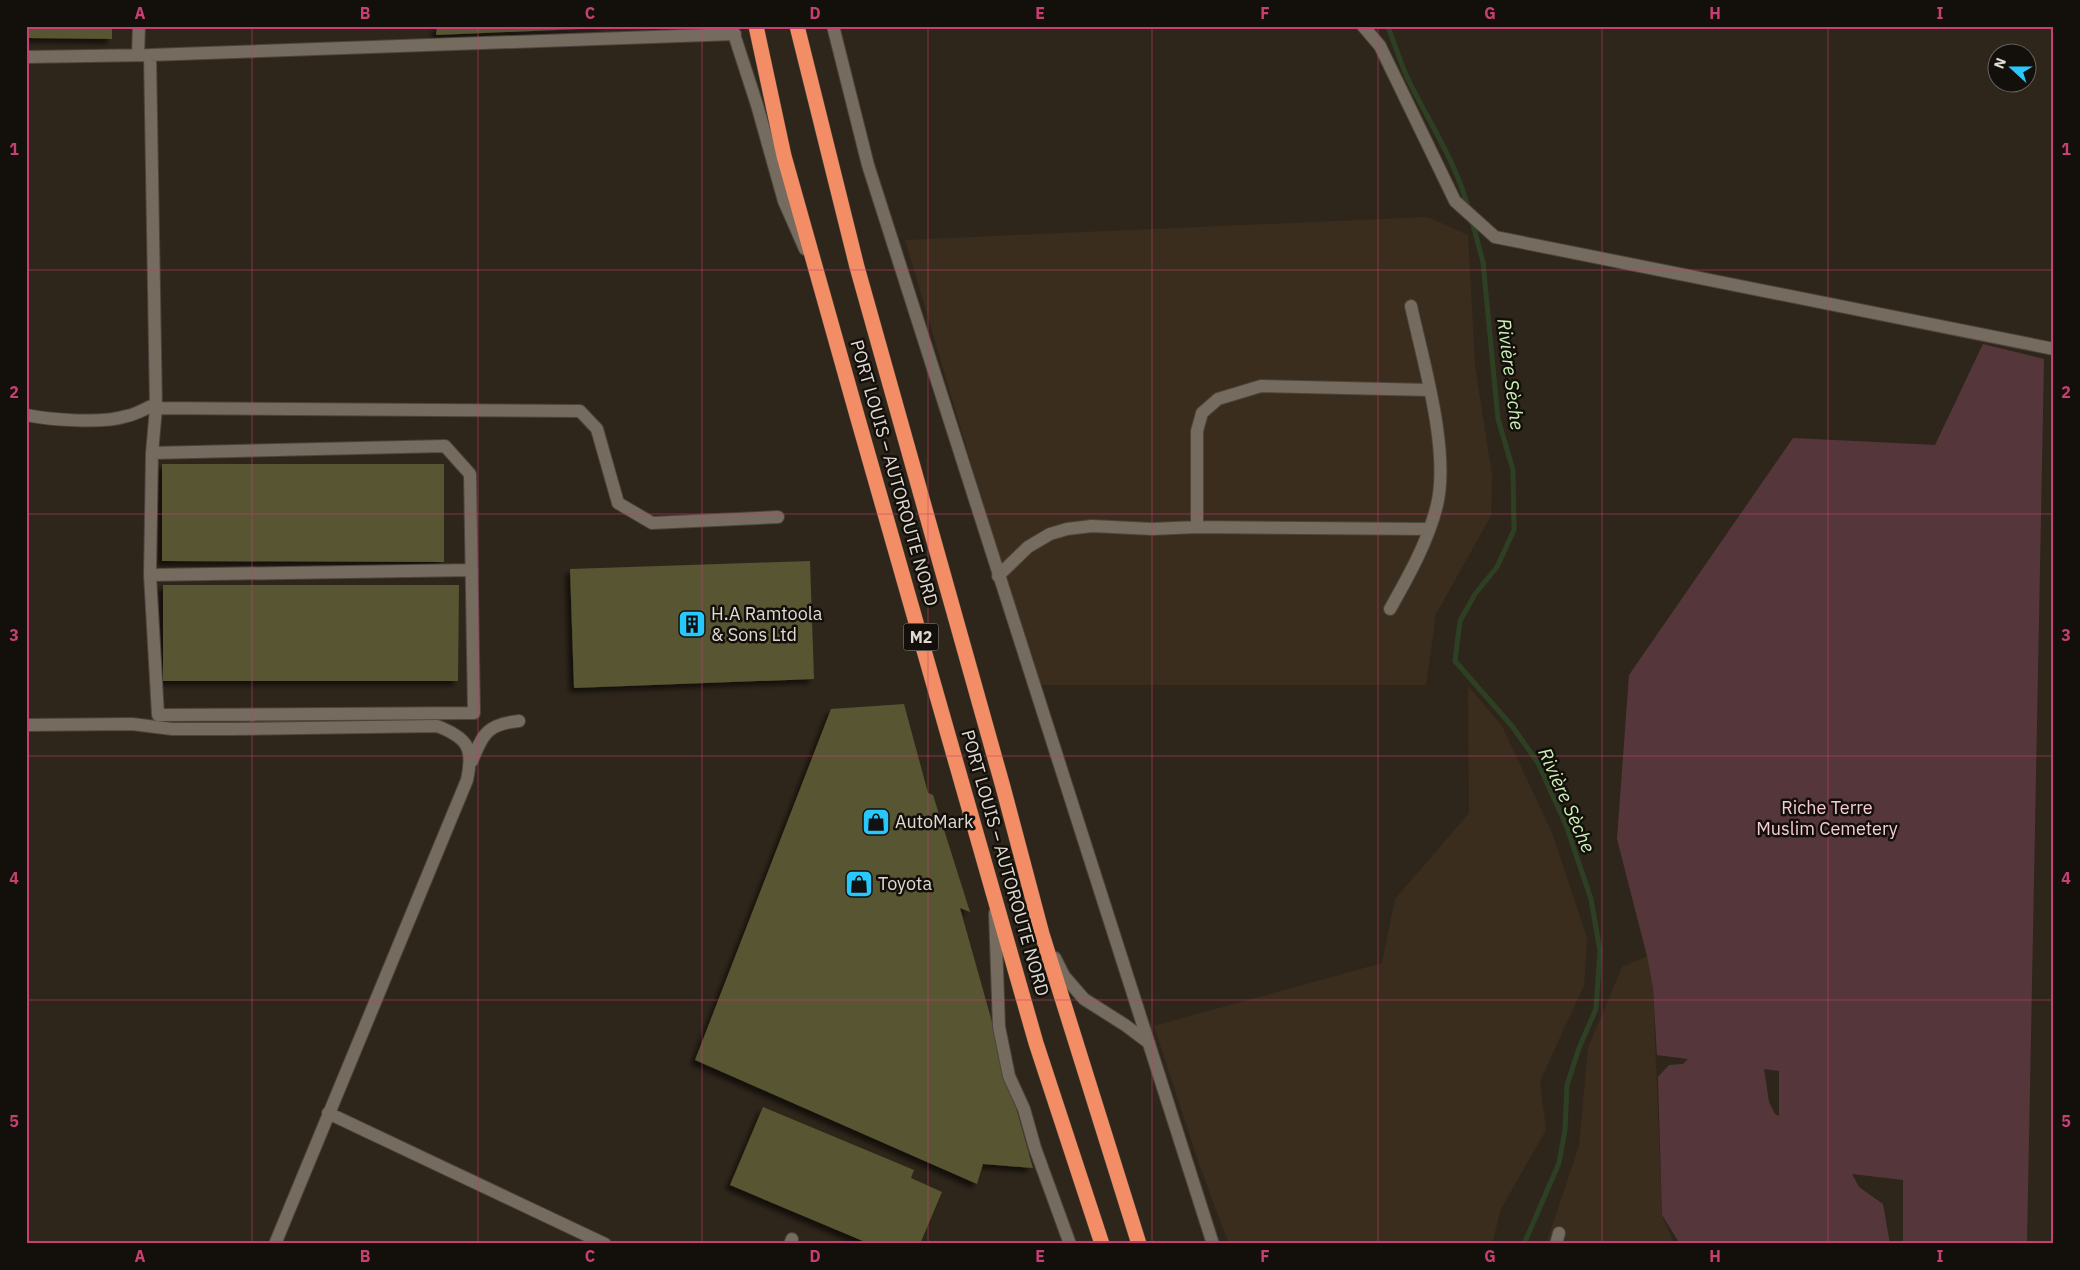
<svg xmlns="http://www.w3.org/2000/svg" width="2080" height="1270" font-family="'IBM Plex Sans',sans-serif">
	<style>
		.built { fill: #3a2d1d }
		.green { fill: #55373b; fill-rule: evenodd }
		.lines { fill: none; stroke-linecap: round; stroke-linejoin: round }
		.stream { stroke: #2e4023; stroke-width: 5 }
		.building { fill: #585430; filter: url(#shadow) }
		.minor-casing { stroke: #4b443b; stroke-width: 14 }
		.highway-casing { stroke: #4b443b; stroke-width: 16 }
		.minor { stroke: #756b5e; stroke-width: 12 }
		.highway { stroke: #f28d66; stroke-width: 15 }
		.grid { fill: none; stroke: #c83f73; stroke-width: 1; stroke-opacity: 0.55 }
		.labels { text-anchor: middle; stroke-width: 5; stroke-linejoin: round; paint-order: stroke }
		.shield { fill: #13100b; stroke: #a29d97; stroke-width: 1 }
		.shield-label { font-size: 16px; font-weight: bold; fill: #e0dad3 }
		.street-label { font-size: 18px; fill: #e0dad3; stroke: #13100b }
		.poi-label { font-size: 18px; fill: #e0dad3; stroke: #13100b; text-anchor: start }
		.park-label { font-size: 18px; fill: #f7cbd1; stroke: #13100b }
		.water-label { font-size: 19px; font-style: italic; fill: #cdf1b8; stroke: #13100b }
		.neatline { fill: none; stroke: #c83f73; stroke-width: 2 }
		.grid-label { font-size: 16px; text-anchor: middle; font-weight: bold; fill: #c83f73 }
	</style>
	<defs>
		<filter id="shadow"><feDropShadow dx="-4.5" dy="4.5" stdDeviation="2.5" flood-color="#0009"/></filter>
	</defs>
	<rect width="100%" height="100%" fill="#2f261b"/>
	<path class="built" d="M1428,217L1468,235L1475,366L1492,475L1491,516L1436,614L1426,685H1037L905,240Z
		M1468,686L1502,726L1552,833L1587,938L1584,985L1540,1081L1546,1130L1501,1209L1492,1244H1229L1200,1167L1154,1026L1382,963L1395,899L1469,813Z
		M1647,956L1653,988L1662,1215L1674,1244H1546L1579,1146L1588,1048L1622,967Z"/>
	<path class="green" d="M1983,344L2044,359L2027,1244H1903V1180L1852,1174L1859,1187L1883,1204L1890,1244H1680L1662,1215L1658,1077L1669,1065L1683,1064L1688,1059L1657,1055L1653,988L1647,956L1617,839L1629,675L1793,438L1935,445ZM1764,1069L1779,1071V1116L1775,1114L1769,1102Z"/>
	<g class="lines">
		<path class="stream" d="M1388,26C1394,43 1400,61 1407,77C1428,121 1457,163 1469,211
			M1472,221L1483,262L1498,419L1513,470L1514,530L1497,567L1475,594L1460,621L1455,661L1512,726L1538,763L1566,825L1591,899L1600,951L1596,1009L1579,1048L1567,1085L1565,1130L1559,1163L1524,1244"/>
	</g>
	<path class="building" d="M26,26H112V39L26,38Z
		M437,26H604V28L436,35Z
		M162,464H444V562L162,561Z
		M810,561L814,679L574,688L570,569Z
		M163,585H459L458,681H163Z
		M904,704L928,793L933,795L970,912L960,908L1033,1168L983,1164L977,1184L695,1060L831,709Z
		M763,1107L914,1170L911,1178L942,1192L920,1244H870L730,1185Z"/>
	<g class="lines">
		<g class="minor-casing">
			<path id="minor" d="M833,26L868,165L1213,1244
				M1363,26L1380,46L1455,201L1495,237L2054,349
				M732,28L757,105L784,201L805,249
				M138,55L139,26
				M150,55L156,408L152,453L150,575L158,715L474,713L470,474L445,446L152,453
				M26,57L150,55L735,34
				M156,408L580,411L597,429L618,503L652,523L778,517
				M26,415C52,420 102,424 127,416C137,414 146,408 156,404
				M1197,527V431L1202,413L1218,399L1261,386L1429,390
				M150,575L472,570
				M998,576L1028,547L1050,534L1067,529L1092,526L1152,529L1197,527L1429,529
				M1390,609C1408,577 1428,542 1437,505C1450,450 1423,361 1411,306
				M26,725L132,724L172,729H231L437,726C468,738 474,748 467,780L275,1244
				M472,761C483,733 488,724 519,721
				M995,913L999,1027L1009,1076L1024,1109L1035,1148L1070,1244
				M1055,958L1064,976L1084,999L1125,1025L1149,1043
				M328,1113L605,1244
				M790,1244L792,1239
				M1556,1244L1559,1233"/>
		</g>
		<g class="highway-casing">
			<path id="highway" d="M756,26L784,156L858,419L1036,1043L1102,1244
				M797,26L857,267L1003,787L1042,934L1139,1244"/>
		</g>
		<use href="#minor" class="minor"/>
		<use href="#highway" class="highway"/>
	</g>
	<path class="grid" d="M252,26V1244M478,26V1244M702,26V1244M928,26V1244M1152,26V1244M1378,26V1244M1602,26V1244M1828,26V1244M26,270H2054M26,514H2054M26,756H2054M26,1000H2054"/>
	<defs>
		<g id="building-square" transform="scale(1.4375)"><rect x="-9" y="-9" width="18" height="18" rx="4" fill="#27c8fe" stroke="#13100b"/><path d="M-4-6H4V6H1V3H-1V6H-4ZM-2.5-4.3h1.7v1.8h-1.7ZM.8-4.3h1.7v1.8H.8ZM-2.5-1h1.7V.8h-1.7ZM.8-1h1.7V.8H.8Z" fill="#111"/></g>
		<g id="shop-square" transform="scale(1.4375)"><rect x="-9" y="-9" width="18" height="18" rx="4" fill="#27c8fe" stroke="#13100b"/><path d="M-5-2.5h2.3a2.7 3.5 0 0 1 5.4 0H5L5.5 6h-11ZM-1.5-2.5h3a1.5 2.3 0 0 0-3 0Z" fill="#111"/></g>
	</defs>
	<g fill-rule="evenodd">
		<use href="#building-square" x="692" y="624"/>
		<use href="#shop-square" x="876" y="822"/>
		<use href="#shop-square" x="859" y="884"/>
	</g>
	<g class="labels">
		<rect class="shield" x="903.5" y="623.5" width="35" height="27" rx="4"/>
		<g class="shield-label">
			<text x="921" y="643">M2</text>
		</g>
		<g class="street-label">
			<text transform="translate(894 473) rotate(74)" y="6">PORT LOUIS – AUTOROUTE NORD</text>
			<text transform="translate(1005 863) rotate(74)" y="6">PORT LOUIS – AUTOROUTE NORD</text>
		</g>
		<g class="poi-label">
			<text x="711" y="620">H.A Ramtoola<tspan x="711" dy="21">&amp; Sons Ltd</tspan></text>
			<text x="895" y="828">AutoMark</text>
			<text x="878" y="890">Toyota</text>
		</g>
		<g class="park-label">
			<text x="1827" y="814">Riche Terre<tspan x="1827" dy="21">Muslim Cemetery</tspan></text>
		</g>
		<g class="water-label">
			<text transform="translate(1511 374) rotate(83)" y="7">Rivière Sèche</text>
			<text transform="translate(1567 800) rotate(66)" y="7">Rivière Sèche</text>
		</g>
	</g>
	<rect width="2080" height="1270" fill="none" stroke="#13100b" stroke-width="55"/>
	<g transform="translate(2012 68) rotate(291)"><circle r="24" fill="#13100b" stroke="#65615b"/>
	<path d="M0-4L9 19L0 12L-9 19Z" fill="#27c8fe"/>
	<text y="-8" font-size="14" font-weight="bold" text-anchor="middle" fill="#e0dad3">N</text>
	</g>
	<rect x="28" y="28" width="2024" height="1214" class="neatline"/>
	<g class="grid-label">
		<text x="140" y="19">A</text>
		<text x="365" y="19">B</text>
		<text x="590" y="19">C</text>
		<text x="815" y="19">D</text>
		<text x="1040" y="19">E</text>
		<text x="1265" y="19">F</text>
		<text x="1490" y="19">G</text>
		<text x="1715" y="19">H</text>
		<text x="1940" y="19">I</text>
		<text x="14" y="155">1</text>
		<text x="2066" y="155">1</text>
		<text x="14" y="398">2</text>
		<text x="2066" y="398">2</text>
		<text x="14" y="641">3</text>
		<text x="2066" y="641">3</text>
		<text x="14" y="884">4</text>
		<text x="2066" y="884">4</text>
		<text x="14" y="1127">5</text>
		<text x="2066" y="1127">5</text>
		<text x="140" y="1262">A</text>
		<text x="365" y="1262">B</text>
		<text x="590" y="1262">C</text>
		<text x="815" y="1262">D</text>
		<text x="1040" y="1262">E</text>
		<text x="1265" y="1262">F</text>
		<text x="1490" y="1262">G</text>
		<text x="1715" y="1262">H</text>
		<text x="1940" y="1262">I</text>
	</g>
</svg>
